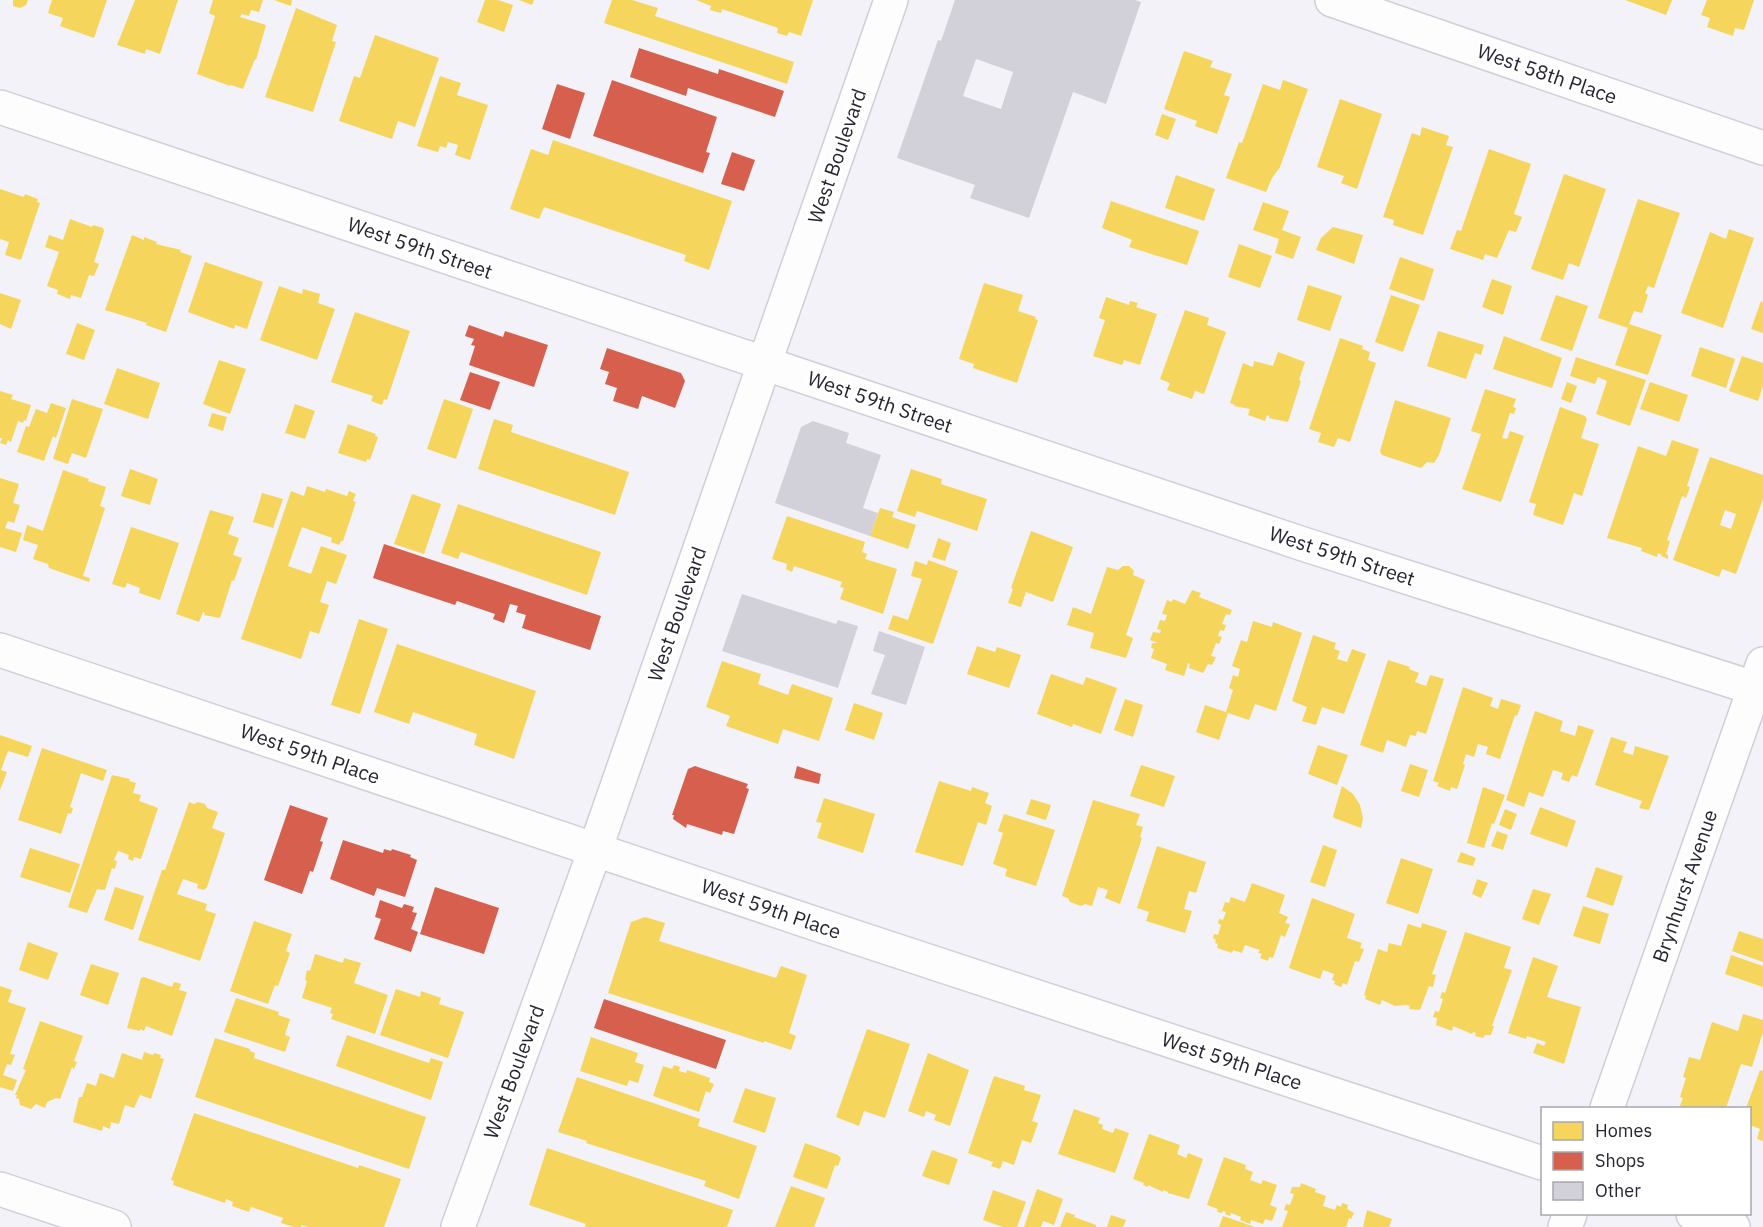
<svg xmlns="http://www.w3.org/2000/svg" width="1763" height="1227" font-family="'IBM Plex Sans',sans-serif">
	<style>
		.homes { fill: #f6d55c; fill-rule: evenodd }
		.shops { fill: #d6604d }
		.building { fill: #d2d1da; fill-rule: evenodd }
		.lines { fill: none; stroke-linecap: round; stroke-linejoin: round }
		.minor-casing { stroke: #d0cfd9; stroke-width: 36 }
		.tertiary-casing { stroke: #d0cfd9; stroke-width: 36 }
		.secondary-casing { stroke: #d0cfd9; stroke-width: 36 }
		.minor { stroke: #fdfdfe; stroke-width: 33 }
		.tertiary { stroke: #fdfdfe; stroke-width: 33 }
		.secondary { stroke: #fdfdfe; stroke-width: 33 }
		.labels { text-anchor: middle; stroke-width: 6; stroke-linejoin: round; paint-order: stroke }
		.street-label { font-size: 20px; fill: #262431; stroke: #fff }
	</style>
	<rect width="100%" height="100%" fill="#f2f2f8"/>
	<path class="homes" d="M13,0H28L26,5L20,8L13,6Z
		M52,0H107L94,38L60,26L63,18L48,13Z
		M135,0H178L160,54L146,49L145,54L117,45Z
		M213,0H263L259,12L251,10L249,16L242,14L240,17L266,25L256,60L255,59L243,89L231,85L230,86L197,74L215,16L209,13Z
		M274,0H292L291,6Z
		M485,0H498L513,5L504,32L477,22Z
		M519,0H534L532,5Z
		M612,0H632L658,8L655,16L794,62L787,84L604,23Z
		M696,0H813L801,36L789,32L787,36L777,33L778,28L722,9L721,13L710,10L711,6Z
		M1625,0H1672L1666,15Z
		M1707,0H1754L1744,30L1735,28L1733,36L1707,27L1710,18L1701,15Z
		M296,8L337,25L332,41L336,42L313,112L265,97Z
		M375,35L439,58L415,127L398,121L392,139L339,121L354,76L360,78Z
		M1184,51L1213,61L1210,67L1232,74L1224,95L1230,97L1217,134L1195,126L1197,121L1164,109Z
		M440,76L461,83L457,95L488,105L470,160L455,155L458,145L448,142L446,148L440,146L438,152L417,146Z
		M1283,80L1308,89L1280,167L1272,178L1266,192L1226,178L1239,142L1242,143L1263,84L1280,90Z
		M1340,99L1382,114L1357,189L1341,183L1344,176L1317,167Z
		M1162,114L1176,119L1168,140L1155,135Z
		M1422,127L1449,136L1446,145L1453,147L1423,235L1393,225L1394,220L1383,217L1412,133L1420,136Z
		M553,140L732,201L709,270L684,261L686,255L544,207L539,219L510,209L531,149L548,155Z
		M1489,149L1531,164L1514,214L1522,217L1516,232L1509,230L1497,258L1485,254L1483,260L1450,249L1457,230L1461,231Z
		M1564,174L1606,189L1579,267L1569,263L1563,280L1531,269Z
		M1176,175L1215,189L1204,221L1165,208Z
		M0,189L24,197L25,194L38,199L37,202L40,203L21,260L5,255L9,242L0,239Z
		M1638,199L1680,213L1654,288L1648,286L1645,293L1648,295L1642,313L1634,311L1629,324L1662,335L1648,375L1615,365L1628,328L1598,318Z
		M1111,201L1199,231L1187,265L1129,247L1132,240L1102,228Z
		M1263,202L1289,211L1282,230L1301,237L1293,259L1275,253L1279,239L1253,230Z
		M70,219L92,227L93,225L103,228L104,231L94,262L99,264L94,276L89,275L81,298L71,295L70,299L57,294L58,290L47,286L59,252L45,247L49,235L63,240Z
		M1333,227L1363,235L1354,264L1316,250L1321,238Z
		M1729,229L1754,238L1723,328L1681,313L1710,232L1726,239Z
		M132,235L144,240V237L157,242L156,244L181,250L180,252L192,256L166,332L146,325L147,323L105,310Z
		M1239,244L1272,256L1260,288L1228,277Z
		M1400,257L1434,269L1424,301L1389,289Z
		M205,262L263,282L247,329L235,325L234,329L188,312Z
		M1492,279L1512,286L1503,315L1482,307Z
		M984,283L1023,295L1018,311L1036,317L1035,319L1038,320L1017,383L973,368L974,364L959,359Z
		M1308,285L1342,296L1330,331L1297,320Z
		M279,286L302,294L303,289L320,294L318,303L335,309L317,360L260,340Z
		M0,293L21,300L11,329L0,324Z
		M1391,295L1420,305L1403,352L1375,342Z
		M1556,295L1588,306L1572,351L1540,340Z
		M1106,297L1129,305L1130,301L1138,303L1136,307L1157,314L1140,365L1124,360L1122,365L1093,356L1105,320L1099,318Z
		M1761,301L1763,302V333L1751,329Z
		M1185,310L1209,318L1207,325L1226,332L1204,394L1195,391L1192,399L1167,390L1170,383L1160,379Z
		M355,312L410,331L387,400L384,399L382,405L371,401L373,396L331,382Z
		M77,323L95,330L84,360L66,354Z
		M1438,331L1484,345L1481,355L1475,353L1466,379L1427,366Z
		M1504,336L1562,358L1552,388L1493,369Z
		M1340,338L1363,346L1362,349L1370,352L1368,360L1376,363L1350,442L1338,438L1334,447L1318,442L1321,433L1309,429Z
		M1700,347L1735,359L1726,388L1691,376Z
		M1278,352L1305,362L1299,380L1301,381L1288,422L1269,418V416L1267,415L1265,421L1248,415L1250,409L1234,406L1235,405L1230,403L1243,363L1253,367L1254,361L1273,366Z
		M1742,356L1763,363V386L1758,401L1729,391Z
		M1576,357L1646,380L1630,426L1596,414L1607,381L1598,377L1595,384L1570,376Z
		M219,360L246,369L230,414L203,404Z
		M117,368L160,383L148,419L104,404Z
		M1567,382L1577,386L1571,403L1561,399Z
		M1650,382L1688,395L1679,422L1640,409Z
		M1485,389L1516,399L1513,407L1516,408L1514,414L1510,413L1502,438L1507,439L1510,431L1524,436L1501,502L1462,489L1481,434L1471,431Z
		M0,391L13,395L11,399L31,405L26,421L24,420L23,423L18,421L11,442L8,440L6,445L0,443L2,438H0Z
		M72,399L103,409L86,458L72,453L68,464L53,459Z
		M444,399L473,409L456,459L427,449Z
		M1395,400L1451,418L1439,455L1434,463L1427,462L1421,468L1382,455L1380,451Z
		M51,403L66,408L56,438L53,436L44,461L17,452L26,426L29,427L36,409L47,413Z
		M295,404L315,411L305,439L285,433Z
		M1560,407L1585,416L1587,419L1581,438L1599,444L1582,496L1574,493L1563,525L1533,515L1536,504L1529,502Z
		M212,413L227,417L223,431L208,426Z
		M494,419L513,425L511,432L629,472L615,515L478,469Z
		M348,424L376,434L375,436L378,437L370,460L367,459L366,462L338,453Z
		M1672,440L1699,449L1687,486L1690,487L1686,498L1682,496L1667,540L1670,541L1666,554L1668,555V559L1661,556L1662,555L1658,553L1657,557L1641,551L1642,548L1607,538L1638,446L1666,456Z
		M1710,457L1763,475V499L1736,574L1722,569L1719,577L1673,560ZM1725,510L1736,514L1731,529L1720,525Z
		M130,469L158,479L150,505L121,496Z
		M911,469L942,479L941,484L987,499L977,531L917,511L915,517L897,511Z
		M63,470L89,479L88,481L106,487L100,506L105,508L83,576L90,578L89,582L49,568L48,564L33,559L38,545L23,540L27,525L43,531Z
		M0,478L19,484L13,503L20,505L14,523L8,521L5,528L22,533L16,552L0,547Z
		M307,486L325,492L326,489L347,496L349,491L356,494L353,501L356,502L343,541H341L339,545L331,542L332,538L302,527L288,566L311,574L321,546L347,555L336,584L327,581L320,602L329,605L319,634L310,631L301,659L241,639L291,491L304,496Z
		M262,493L283,499L273,528L253,522Z
		M412,494L441,504L424,554L394,544Z
		M458,504L601,552L587,595L461,552L458,559L441,553Z
		M880,508L894,512L892,517L916,525L908,549L870,536Z
		M210,510L234,517L228,534L239,538L233,555L242,558L234,581L232,580L220,618L204,615L205,613L203,612L199,622L176,614Z
		M787,516L865,542L862,552L867,554L865,559L897,569L883,614L840,599L844,588L840,587L842,582L794,566L792,572L786,569L787,564L772,559Z
		M131,527L179,543L160,600L139,593L140,588L127,583L125,588L112,584Z
		M1031,531L1073,547L1053,602L1026,592L1021,607L1008,603L1013,589L1011,588Z
		M938,538L951,543L945,561L932,557Z
		M928,560L958,571L933,644L888,629L893,615L908,620L922,579L911,576L915,561L927,565Z
		M1123,566H1129L1134,571L1133,575L1145,580L1126,635L1133,638L1126,658L1090,648L1094,633L1067,625L1073,607L1091,614L1107,567L1118,570Z
		M1192,590L1201,593L1199,597L1232,610L1230,615L1226,614L1222,624L1226,625L1224,631L1220,630L1218,636L1222,637L1219,644L1216,643L1211,656L1216,657L1212,665L1208,664L1203,673L1189,668L1190,664L1188,663L1184,676L1165,670L1167,664L1151,658L1154,649L1151,648L1152,643H1157L1150,640L1153,632L1160,633L1161,630L1157,629L1160,620L1165,621L1167,615L1162,614L1167,600L1172,602L1173,599L1185,604Z
		M359,619L388,629L360,714L331,705Z
		M1253,621L1272,627L1273,622L1302,633L1276,711L1255,704L1249,720L1228,713L1219,740L1196,732L1205,705L1226,712L1233,690L1229,688L1233,675L1238,677L1240,669L1232,666L1241,640L1247,642Z
		M1313,635L1336,643L1334,649L1340,651L1337,659L1347,662L1352,649L1366,654L1344,714L1322,707L1316,725L1302,721L1307,707L1292,701Z
		M397,644L536,691L514,759L474,745L477,734L413,712L409,724L374,712Z
		M977,646L995,652L997,647L1021,655L1009,688L967,674Z
		M1388,660L1410,667L1409,669L1419,673L1415,682L1426,686L1430,675L1444,679L1426,734L1417,731L1416,736L1410,735L1406,747L1387,740L1383,753L1360,745Z
		M722,661L761,674L758,684L788,695L792,684L833,698L819,741L783,729L778,744L726,726L730,716L706,707Z
		M1051,674L1083,685L1086,677L1117,688L1101,734L1073,724L1072,727L1037,714Z
		M1463,687L1493,698L1490,706L1498,709L1501,699L1521,705L1517,716L1515,715L1500,759L1486,754L1488,747L1478,744L1474,757L1466,754L1463,764L1465,765L1457,789L1451,787L1450,791L1437,786L1439,783L1433,781Z
		M1125,699L1143,705L1133,737L1114,730Z
		M854,703L883,713L874,740L845,730Z
		M1535,711L1563,721L1560,731L1575,736L1578,725L1594,730L1577,777L1572,775L1569,782L1561,779L1563,773L1553,770L1543,797L1529,792L1524,807L1506,800Z
		M0,735L32,746L28,757L8,751L1,770L7,772L0,790Z
		M1611,737L1627,742L1623,752L1633,755L1635,746L1669,756L1649,810L1639,808L1642,801L1595,785Z
		M1318,745L1348,755L1337,785L1308,774Z
		M42,748L107,770L103,781L81,773L70,807L73,808L71,814L68,813L61,834L18,820Z
		M1410,764L1428,770L1419,797L1401,791Z
		M1141,765L1175,776L1164,807L1130,796Z
		M112,775L130,779L129,781L136,783L133,793L141,795L139,801L158,808L141,859L134,857L133,861L128,859L129,855L118,851L114,860L117,861L115,869L112,868L105,890L97,889L87,913L68,907Z
		M939,781L971,791L972,787L989,793L985,803L992,806L986,825L978,822L963,866L915,852Z
		M1342,786L1353,794L1360,805L1363,818L1361,828L1334,818L1333,816Z
		M1483,787L1505,795L1494,824L1492,823L1484,848L1467,843Z
		M824,798L875,814L863,853L817,838L822,823L816,822Z
		M1031,799L1051,805L1046,820L1026,814Z
		M1093,800L1140,814L1136,825L1143,827L1140,837L1142,838L1120,904L1105,898L1108,890L1098,887L1092,906L1085,904L1081,906L1070,902L1068,898L1062,896Z
		M189,802L194,804L198,802L205,804L207,808L218,812L212,828L225,833L207,887L204,890L197,888L198,884L183,879L177,894L207,904L205,910L216,914L200,961L138,940L162,870H165Z
		M1540,807L1576,821L1567,847L1530,834Z
		M1505,809L1517,814L1511,830L1499,825Z
		M1004,814L1055,830L1036,886L1005,876L1007,869L993,864L1003,833L998,831Z
		M1497,831L1508,835L1503,850L1491,846Z
		M1323,845L1337,850L1325,887L1310,882Z
		M1157,846L1206,862L1196,893L1189,891L1184,909L1192,911L1185,933L1146,921L1149,912L1137,908Z
		M30,848L80,864L70,893L20,877Z
		M1461,852L1476,858L1473,866L1457,862Z
		M1401,858L1433,869L1418,914L1386,903Z
		M1596,867L1623,876L1613,906L1586,897Z
		M1477,879L1488,883L1481,898L1472,894Z
		M1252,883L1285,895L1279,913L1288,917L1285,923L1290,924L1285,937L1281,935L1273,958L1269,957L1268,961L1260,958L1262,954L1258,953L1260,950L1245,945L1242,953L1233,950L1232,953L1217,948L1218,944L1215,943L1216,940L1213,938L1214,934L1218,935L1221,925L1218,923L1219,919L1223,920L1226,912L1222,911L1225,902L1229,903L1231,897L1245,902Z
		M115,887L144,896L133,930L104,920Z
		M1533,889L1551,894L1539,925L1522,919Z
		M1312,898L1355,914L1347,938L1362,943L1360,948L1364,949L1359,962L1355,961L1347,985L1343,983L1341,987L1334,984L1335,981L1332,980L1334,974L1323,970L1320,979L1289,968Z
		M1583,906L1609,914L1600,944L1573,936Z
		M645,917L665,923L659,941L776,978L781,966L807,975L789,1033L796,1036L791,1050L764,1041V1043L608,993L631,922Z
		M254,921L292,934L286,951L290,953L278,986L275,985L268,1004L230,991Z
		M1422,923L1447,931L1432,974L1436,975L1433,987L1429,986L1420,1010L1409,1009L1410,1006L1406,1005L1395,1006L1382,1000L1380,1005L1365,999L1366,996L1364,995L1378,949L1387,952L1389,943L1401,946L1408,924L1421,928Z
		M1739,931L1763,939V962L1732,951Z
		M1465,932L1511,947L1504,968L1512,970L1492,1026H1494L1491,1035H1485L1483,1038L1475,1036L1476,1033L1473,1032L1472,1034L1453,1026L1452,1031L1436,1025L1437,1018L1433,1017L1435,1011L1439,1012L1443,999L1440,998L1442,992L1445,993Z
		M28,942L58,953L48,980L19,970Z
		M315,954L343,963L344,958L361,963L354,983L388,995L375,1034L331,1019L333,1014L330,1013L332,1008L302,998L307,981L305,980L307,970L310,971Z
		M1731,955L1763,966V987L1725,974Z
		M1533,957L1558,966L1547,997L1581,1007L1564,1064L1533,1053L1537,1043L1544,1046L1546,1042L1527,1036L1526,1039L1508,1033Z
		M91,964L119,973L108,1005L80,995Z
		M144,977L172,987L174,982L181,984L179,990L187,992L172,1036L146,1026L144,1031L140,1029V1031L127,1028L141,978Z
		M0,986L12,990L8,1002L26,1008L10,1054L15,1055L11,1065L7,1064L3,1075L17,1080L13,1091L0,1087Z
		M396,989L420,997L421,991L441,998L439,1004L464,1012L448,1058L380,1035Z
		M236,998L279,1012L278,1015L290,1019L285,1035L290,1037L285,1052L224,1032Z
		M1743,1014L1763,1020V1032L1752,1067L1741,1064L1726,1108H1679L1683,1098L1680,1097L1686,1078L1683,1077L1689,1057L1700,1060L1712,1022L1738,1031Z
		M40,1021L83,1036L74,1061L77,1062L74,1069L72,1067L60,1099L56,1098L47,1102L45,1108L36,1104L31,1109L20,1105L19,1099L16,1098L17,1095H15L26,1070L23,1069Z
		M867,1029L910,1044L885,1118L864,1111L859,1126L836,1117Z
		M347,1035L429,1063L431,1058L443,1062L431,1100L336,1066Z
		M591,1037L638,1053L635,1062L644,1065L638,1083L629,1080L627,1086L580,1071Z
		M215,1038L250,1049V1051L255,1053L254,1058L426,1117L409,1169L195,1097Z
		M144,1052L153,1055L154,1053L161,1055L160,1058L164,1059L151,1099L140,1095L134,1108L125,1105L119,1124L111,1122L110,1129L103,1126L102,1131L73,1122L79,1097H82L87,1083L96,1086L100,1073L114,1078L122,1053L142,1060Z
		M928,1053L969,1070L950,1126L934,1120L936,1115L926,1111L924,1117L908,1111Z
		M674,1065L680,1067L679,1071L686,1073L687,1070L710,1078L709,1082L714,1084L710,1093L706,1091L699,1112L653,1096L663,1066L672,1069Z
		M1760,1070L1763,1071V1141L1757,1139L1760,1129L1750,1125V1108H1746Z
		M994,1076L1025,1086L1024,1090L1041,1095L1032,1121L1038,1123L1031,1143L1022,1140L1014,1165L1003,1161L1000,1169L991,1166L993,1162L968,1153Z
		M577,1077L700,1119L698,1126L757,1146L739,1199L704,1186L706,1181L586,1143L587,1141L558,1132Z
		M745,1088L776,1098L765,1133L733,1122Z
		M1074,1109L1100,1118L1098,1123L1103,1125L1102,1129L1113,1133L1115,1128L1129,1133L1115,1173L1058,1154Z
		M194,1113L358,1168L359,1165L401,1179L384,1227H308L301,1225V1227H294L281,1223L283,1218L251,1207L249,1212L232,1206L233,1202L226,1199L225,1203L173,1185L174,1181L171,1180Z
		M1149,1134L1180,1145L1177,1154L1186,1158L1188,1153L1203,1159L1189,1199L1168,1193V1192L1163,1190V1192L1148,1185V1187L1143,1185L1144,1183L1133,1179Z
		M805,1143L838,1155L841,1158L838,1166L835,1165L827,1189L793,1177Z
		M547,1148L733,1210L727,1227H585L586,1224L529,1205Z
		M932,1150L958,1159L949,1185L922,1176Z
		M1224,1157L1246,1165L1245,1169L1253,1172L1250,1180L1261,1184L1263,1180L1277,1185L1270,1205L1277,1208L1272,1221L1265,1219L1263,1224L1251,1220L1250,1224L1240,1220L1241,1217L1231,1213L1230,1216L1225,1214L1226,1212L1223,1211L1222,1213L1217,1212L1218,1209L1207,1205Z
		M1301,1183L1316,1189L1315,1192L1326,1196L1323,1206L1335,1210L1337,1205L1341,1207L1342,1203L1348,1205L1347,1209L1354,1213L1351,1219L1349,1218L1346,1227H1282L1288,1211L1284,1210L1286,1204L1290,1205L1294,1194L1290,1193L1292,1187H1300Z
		M791,1186L825,1198L814,1227H775Z
		M1037,1189L1063,1199L1054,1225L1043,1221L1041,1227H1024Z
		M993,1190L1026,1202L1017,1227H1003L983,1220Z
		M1367,1210L1392,1219L1389,1227H1363Z
		M1066,1212L1075,1215L1074,1217L1096,1225V1227H1060Z
		M1111,1215L1126,1220L1123,1227H1107Z
		M1223,1216L1255,1227H1219Z"/>
	<path class="shops" d="M639,48L718,74L719,69L784,91L775,117L688,88L686,96L630,77Z
		M612,80L717,117L706,152L710,153L703,173L593,136Z
		M557,84L585,93L570,139L542,129Z
		M732,152L755,160L744,191L721,184Z
		M469,325L503,337L505,331L548,345L534,387L469,365L475,346L471,345L474,339L465,336Z
		M607,348L681,373L685,381L675,408L642,396L638,409L613,401L617,388L605,384L609,372L600,369Z
		M470,372L500,382L490,410L460,400Z
		M384,544L601,616L590,650L522,628L526,615L516,612L518,606L510,604L504,623L493,619L495,614L457,601L455,605L373,578Z
		M695,766L748,784L746,788L749,789L734,834L723,831L722,835L687,824L686,828L673,819L674,815H672L688,769Z
		M797,766L821,774L819,784L794,778Z
		M290,805L328,818L320,841L323,842L313,872L310,871L302,894L264,880Z
		M343,840L383,853L384,849L391,851L392,849L411,855L410,857L417,860L405,897L377,888L374,896L330,879Z
		M435,887L499,908L484,954L420,934Z
		M380,900L402,908L404,904L414,907L412,912L417,913L411,929L418,932L411,952L374,939L381,919L375,917Z
		M604,999L726,1040L716,1069L594,1028Z"/>
	<path class="building" d="M955,0H1135L1141,2L1106,104L1073,92L1029,218L970,198L975,185L897,158L938,40L941,41ZM976,59L1013,72L1001,109L963,96Z
		M813,421L849,433L846,443L881,455L863,508L878,513L870,536L775,503L801,427Z
		M742,594L836,624L838,620L858,626L838,688L722,651Z
		M879,631L925,647L906,705L871,694L885,655L873,651Z"/>
	<g class="lines">
		<g class="minor-casing">
			<path id="minor" d="M1332,0L1763,148
				M0,107L1300,543L1763,691
				M0,650L855,937L1542,1163
				M1607,1108L1763,664
				M1693,1214L1733,1227
				M1565,1227L1570,1214"/>
		</g>
		<g class="tertiary-casing">
			<path id="tertiary" d="M0,1189L114,1227"/>
		</g>
		<g class="secondary-casing">
			<path id="secondary" d="M458,1227L595,850L891,0"/>
		</g>
		<use href="#minor" class="minor"/>
		<use href="#tertiary" class="tertiary"/>
		<use href="#secondary" class="secondary"/>
	</g>
	<g class="labels">
		<g class="street-label">
			<text transform="translate(1547 74) rotate(19)" y="7">West 58th Place</text>
			<text transform="translate(837 156) rotate(-71)" y="7">West Boulevard</text>
			<text transform="translate(420 248) rotate(19)" y="7">West 59th Street</text>
			<text transform="translate(880 402) rotate(19)" y="7">West 59th Street</text>
			<text transform="translate(1342 556) rotate(18)" y="7">West 59th Street</text>
			<text transform="translate(677 614) rotate(-71)" y="7">West Boulevard</text>
			<text transform="translate(310 754) rotate(19)" y="7">West 59th Place</text>
			<text transform="translate(1685 886) rotate(-71)" y="7">Brynhurst Avenue</text>
			<text transform="translate(771 909) rotate(19)" y="7">West 59th Place</text>
			<text transform="translate(1232 1061) rotate(18)" y="7">West 59th Place</text>
			<text transform="translate(514 1072) rotate(-70)" y="7">West Boulevard</text>
		</g>
	</g>
	<rect x="1541" y="1107" width="210" height="108" fill="#ffffff" stroke="#a8a7ad" stroke-width="1.5"/>
	<rect x="1553" y="1122" width="30" height="18" fill="#f6d55c" stroke="#a8a7ad" stroke-width="1.5"/>
	<text x="1595" y="1137" font-size="18" fill="#262431">Homes</text>
	<rect x="1553" y="1152" width="30" height="18" fill="#d6604d" stroke="#a8a7ad" stroke-width="1.5"/>
	<text x="1595" y="1167" font-size="18" fill="#262431">Shops</text>
	<rect x="1553" y="1182" width="30" height="18" fill="#d2d1da" stroke="#a8a7ad" stroke-width="1.5"/>
	<text x="1595" y="1197" font-size="18" fill="#262431">Other</text>
</svg>
